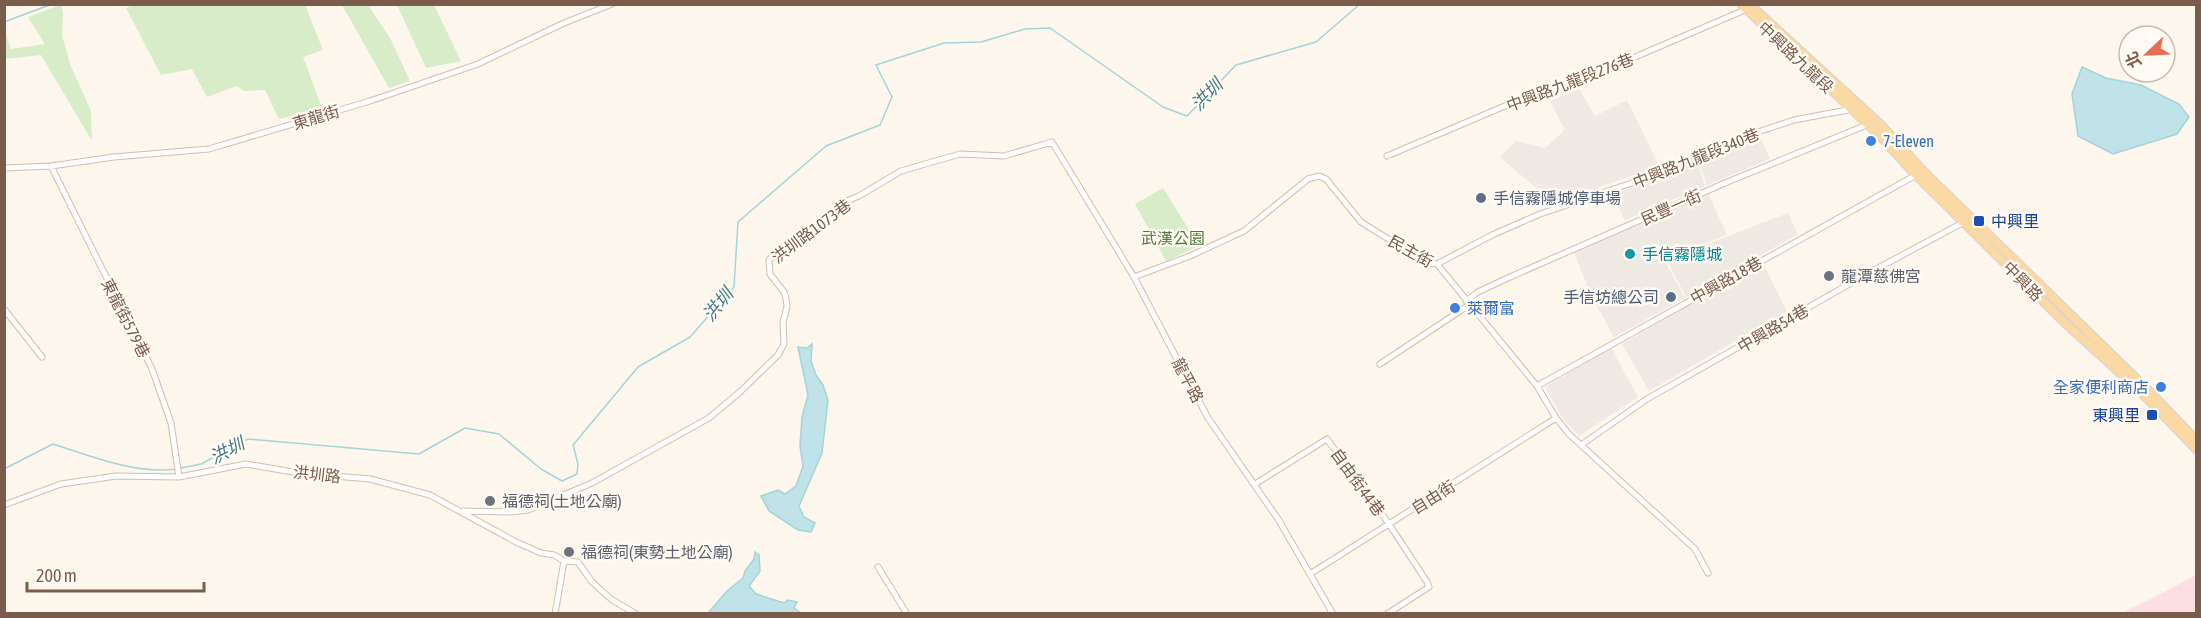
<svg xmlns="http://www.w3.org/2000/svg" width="2201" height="618" font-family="'Asap Condensed','Noto Sans TC',sans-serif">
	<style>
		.industrial { fill: #efe9e4 }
		.medical { fill: #fbdfe3 }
		.green { fill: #d8ecc9 }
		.water { fill: #bfe3e8; stroke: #a5d3da; stroke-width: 1.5 }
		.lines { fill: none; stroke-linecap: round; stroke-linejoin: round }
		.stream { stroke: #a5d3da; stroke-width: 1.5 }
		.street-casing { stroke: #d1beb0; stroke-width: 7 }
		.primary-casing { stroke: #dad1cd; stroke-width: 10 }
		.street { stroke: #fff; stroke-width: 5 }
		.primary { stroke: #fbd9a5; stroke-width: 8 }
		.shop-dot { fill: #3f7fe0; stroke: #fffaf3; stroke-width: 2 }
		.service-dot { fill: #5c6f8a; stroke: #fffaf3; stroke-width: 2 }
		.transit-dot { fill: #1a4fb4; stroke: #fffaf3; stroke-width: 2 }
		.culture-dot { fill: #0f9aa8; stroke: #fffaf3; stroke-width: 2 }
		.worship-dot { fill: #6b7280; stroke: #fffaf3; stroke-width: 2 }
		.labels { text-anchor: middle; stroke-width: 5; stroke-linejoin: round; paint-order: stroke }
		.street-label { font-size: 16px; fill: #7a5c4d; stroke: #fffaf3 }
		.shop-label { font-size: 16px; fill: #366cbe; stroke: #fffaf3; text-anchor: start }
		.service-label { font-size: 16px; fill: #4e5e75; stroke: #fffaf3; text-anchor: start }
		.transit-label { font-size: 16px; fill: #164399; stroke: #fffaf3; text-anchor: start }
		.park-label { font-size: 16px; fill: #537a41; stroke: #fffaf3 }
		.culture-label { font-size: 16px; fill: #0d838f; stroke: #fffaf3; text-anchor: start }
		.worship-label { font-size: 16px; fill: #5b616d; stroke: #fffaf3; text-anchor: start }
		.water-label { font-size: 18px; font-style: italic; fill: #437c86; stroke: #fffaf3 }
	</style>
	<rect width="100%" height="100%" fill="#fdf6ec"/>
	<path class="industrial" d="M1579,89L1595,116L1627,100L1659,166L1546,206L1542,193L1500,157L1516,141L1545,148L1565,130L1550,101Z
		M1760,135L1770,159L1707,185L1699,162Z
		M1698,163L1705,186L1625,220L1613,195Z
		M1708,193L1727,235L1663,258L1685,298L1614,337L1591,295L1574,252Z
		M1788,213L1798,234L1686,297L1667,260Z
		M1758,265H1764L1787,311L1649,391L1622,344Z
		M1611,348L1638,397L1579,436L1563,419L1545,387Z"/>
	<path class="medical" d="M2196,575V613H2122L2153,598Z"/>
	<path class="green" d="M61,5L63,12L62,35L70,64L91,111L92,141L41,55L5,59V31L11,49L45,44L28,17Z
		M133,5H305L323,50L303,57L322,108L279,119L265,90L244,91L237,86L207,97L192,69L161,75L126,8Z
		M342,5H368L390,38L410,81L389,88Z
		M397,5H434L461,61L426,68Z
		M1163,188L1199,246L1166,261L1135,204Z"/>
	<path class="water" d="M2082,67L2106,78L2141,85L2179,104L2189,117L2177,134L2113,154L2078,136L2072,94Z
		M812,344L811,361L816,375L823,385L828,400L822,453L799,506L804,517L815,523L811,532L798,530L769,511L761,496L778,490L785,494L796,486L803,466L800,446L802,417L808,395L798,347L807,348Z
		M755,552L759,555L760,571L749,586L756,594L784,603L788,600L797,602L794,608L801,613H708L727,591L743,578L745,571L754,559Z"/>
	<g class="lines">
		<path class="stream" d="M4,22L52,4
			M181,468L201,464L248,439L419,454L465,428L499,434L541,469L562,481L577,474L578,464L573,445L638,367L690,337L734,287L738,222L826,146L880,125L892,97L876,65L944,43L981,42L1025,29L1050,28L1163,107L1187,116L1236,65L1316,42L1360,4
			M4,469L53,444C90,456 138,475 176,469"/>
		<g class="street-casing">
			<path id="street" d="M1387,156L1512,103L1586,78L1747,9
				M51,166L152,369L171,423L179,477
				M4,168L51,166L114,157L209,149L370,101L478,64L564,23L612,4
				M1437,264L1492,235L1540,214L1679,167L1755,133L1794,120L1853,109
				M1134,277L1190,256L1244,231L1308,179L1319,176L1326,179L1361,222L1427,263L1437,264L1537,386L1556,418L1569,434L1695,549L1708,573
				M1466,301L1478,292L1510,277L1725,183L1869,124
				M4,309L42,357
				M1380,364L1469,305
				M1537,386L1916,175
				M1581,445L1647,399L1867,274L1964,222
				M1255,484L1327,439L1389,524L1427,582L1429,587L1387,614
				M4,505L61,484L116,476L179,477L246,464L299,473L370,479L430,495L516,542L541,553L554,555L564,561L555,614
				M463,511L511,512L528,510L592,483L709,418L741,391L778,355L784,344L783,322L787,307L786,298L784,292L770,274L769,260L773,255L806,237L832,215L844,202L859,196L901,171L960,154L1004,156L1052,142L1134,277L1208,418L1278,519L1333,614
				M564,561L578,562L592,582L611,599L636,614
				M878,567L907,614
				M1310,574L1556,418"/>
		</g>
		<g class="primary-casing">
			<path id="primary" d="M1741,4L1882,138L1916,175L2064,322L2140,391L2196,449
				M1749,4L1880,124L1923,171L2146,388L2196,440"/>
		</g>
		<use href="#street" class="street"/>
		<use href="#primary" class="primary"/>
	</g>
	<g class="shop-dot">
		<circle cx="1871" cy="141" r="6"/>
		<circle cx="1455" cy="308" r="6"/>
		<circle cx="2161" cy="387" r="6"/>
	</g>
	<g class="service-dot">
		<circle cx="1481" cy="198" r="6"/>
		<circle cx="1671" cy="297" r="6"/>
	</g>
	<g class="transit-dot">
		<rect x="1973" y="215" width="12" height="12" rx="3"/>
		<rect x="2146" y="409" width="12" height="12" rx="3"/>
	</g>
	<circle class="culture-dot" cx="1630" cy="254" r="6"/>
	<g class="worship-dot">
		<circle cx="1829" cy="276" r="6"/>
		<circle cx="490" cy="501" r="6"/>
		<circle cx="569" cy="552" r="6"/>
	</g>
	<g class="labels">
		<g class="street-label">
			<text transform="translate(1796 57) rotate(43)" y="6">中興路九龍段</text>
			<text transform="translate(1570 82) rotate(-21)" y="6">中興路九龍段276巷</text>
			<text transform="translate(316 117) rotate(-17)" y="6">東龍街</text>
			<text transform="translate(1696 158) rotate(-22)" y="6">中興路九龍段340巷</text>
			<text transform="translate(1671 207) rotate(-24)" y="6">民豐一街</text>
			<text transform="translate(811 231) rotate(-37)" y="6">洪圳路1073巷</text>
			<text transform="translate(1411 251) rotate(29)" y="6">民主街</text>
			<text transform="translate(1726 280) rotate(-29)" y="6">中興路18巷</text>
			<text transform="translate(2023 281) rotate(45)" y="6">中興路</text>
			<text transform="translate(126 318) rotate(63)" y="6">東龍街579巷</text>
			<text transform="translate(1773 328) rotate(-30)" y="6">中興路54巷</text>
			<text transform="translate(1188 380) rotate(62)" y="6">龍平路</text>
			<text transform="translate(317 474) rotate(6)" y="6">洪圳路</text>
			<text transform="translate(1358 482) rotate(54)" y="6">自由街44巷</text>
			<text transform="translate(1433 497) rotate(-32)" y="6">自由街</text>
		</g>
		<g class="shop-label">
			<text x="1883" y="147">7-Eleven</text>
			<text x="1467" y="314">萊爾富</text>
			<text x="2149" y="393" text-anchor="end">全家便利商店</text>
		</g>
		<g class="service-label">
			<text x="1493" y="204">手信霧隱城停車場</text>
			<text x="1659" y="303" text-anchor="end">手信坊總公司</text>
		</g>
		<g class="transit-label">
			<text x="1991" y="227">中興里</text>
			<text x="2140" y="421" text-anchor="end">東興里</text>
		</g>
		<g class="park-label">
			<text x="1173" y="244">武漢公園</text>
		</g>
		<g class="culture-label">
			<text x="1642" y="260">手信霧隱城</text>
		</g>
		<g class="worship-label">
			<text x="1841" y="282">龍潭慈佛宮</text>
			<text x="502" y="507">福德祠(土地公廟)</text>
			<text x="581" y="558">福德祠(東勢土地公廟)</text>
		</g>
		<g class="water-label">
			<text transform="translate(1207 95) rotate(-46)" y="6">洪圳</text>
			<text transform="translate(718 305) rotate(-51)" y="6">洪圳</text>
			<text transform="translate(227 451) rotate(-27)" y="6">洪圳</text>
		</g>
	</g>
	<rect width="2201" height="618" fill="none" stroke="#7a5c4d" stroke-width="12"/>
	<g transform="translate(2147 54) rotate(247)"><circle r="28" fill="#fffaf3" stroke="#cabbb1" stroke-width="1.5"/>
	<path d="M0-4.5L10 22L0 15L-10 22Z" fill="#e76f51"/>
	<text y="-9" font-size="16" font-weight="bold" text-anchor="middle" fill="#7a5c4d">北</text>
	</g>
	<path d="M27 582v9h177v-9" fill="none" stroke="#7a5c4d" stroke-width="3"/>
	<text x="36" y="582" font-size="18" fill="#7a5c4d" stroke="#fffaf3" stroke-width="4.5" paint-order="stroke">200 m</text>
</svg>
